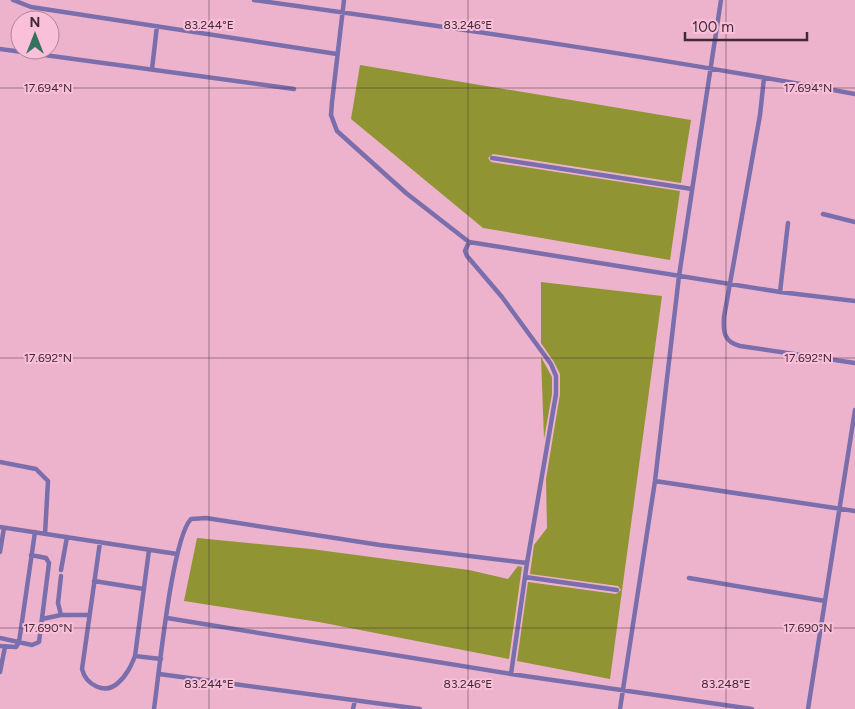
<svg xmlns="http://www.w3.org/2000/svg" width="855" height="709" font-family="Figtree,sans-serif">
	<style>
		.building { fill: #909433 }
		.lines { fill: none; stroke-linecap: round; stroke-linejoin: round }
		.lane { stroke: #7a6eac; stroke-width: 4.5 }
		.ticks { fill: none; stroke: #412a34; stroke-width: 1; stroke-opacity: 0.45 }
		.ticks-label { font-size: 12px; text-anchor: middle; fill: #412a34; stroke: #fbc0d9; stroke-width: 4; stroke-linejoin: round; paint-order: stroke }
	</style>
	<rect width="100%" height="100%" fill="#edb3cc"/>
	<path class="building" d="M360,65L691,120L681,183L493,154L488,158L491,162L680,191L670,260L483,228L351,119Z
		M541,282L662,296L610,679L517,661L528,582L616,594L621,590L618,586L530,574L534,545L547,528L546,479L560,394V374L554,362L541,343Z
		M541,357L552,377V394L544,439Z
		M197,538L311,549L469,570L508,579L518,566L522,567L509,659L319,622L184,601Z"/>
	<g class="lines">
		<path class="lane" d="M13,0L31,7L337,54
			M254,0C455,28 656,57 855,94
			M344,0L332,102L331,115L337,131L406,193L469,242L780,292L855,301
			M0,49L294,89
			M152,69L157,26
			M764,78L760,115L724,317C723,332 724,342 740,346L855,363
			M492,158L692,189
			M823,214L855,222
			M469,242L465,251L467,256L502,297L551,364L556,376V394L527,563L511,674
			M780,292L788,223
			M0,462L36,469L48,481L45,534
			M655,481L855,511
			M0,527L177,554
			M100,542L82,669C86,685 105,695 118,683C127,675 131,666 135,656L149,550
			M0,552L4,528
			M61,570L67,537
			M61,576L58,603L61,615
			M525,577L617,590
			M689,578L825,601
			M94,581L144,589
			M167,618L511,674L752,709
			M42,619L61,615H89
			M0,638L32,645L39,642L49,563L46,558L31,555
			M0,646L16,647L19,642L35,532
			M135,656L161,659
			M0,672L5,647
			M159,674L420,709
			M154,709C159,674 172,538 191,519L206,518L380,545L527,563
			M353,709L355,700
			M620,709L655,481L679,276L721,0
			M808,709L855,410"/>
	</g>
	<path class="ticks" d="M209,0V709M468,0V709M726,0V709M0,88H855M0,358H855M0,628H855"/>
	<g class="ticks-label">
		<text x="209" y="29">83.244°E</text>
		<text x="468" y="29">83.246°E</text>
		<text x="48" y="92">17.694°N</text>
		<text x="808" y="92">17.694°N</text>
		<text x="48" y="362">17.692°N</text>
		<text x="808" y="362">17.692°N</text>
		<text x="48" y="632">17.690°N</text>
		<text x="808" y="632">17.690°N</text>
		<text x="209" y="688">83.244°E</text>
		<text x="468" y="688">83.246°E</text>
		<text x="726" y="688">83.248°E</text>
	</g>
	<g transform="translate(35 35)"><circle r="24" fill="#fbc0d9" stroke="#b18497"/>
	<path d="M0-4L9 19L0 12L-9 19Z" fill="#33725f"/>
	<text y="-8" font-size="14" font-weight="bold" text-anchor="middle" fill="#412a34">N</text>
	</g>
	<path d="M685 32v8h122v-8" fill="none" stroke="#412a34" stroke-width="2.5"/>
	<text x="692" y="32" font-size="15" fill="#412a34" stroke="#fbc0d9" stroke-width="4" paint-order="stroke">100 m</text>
</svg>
